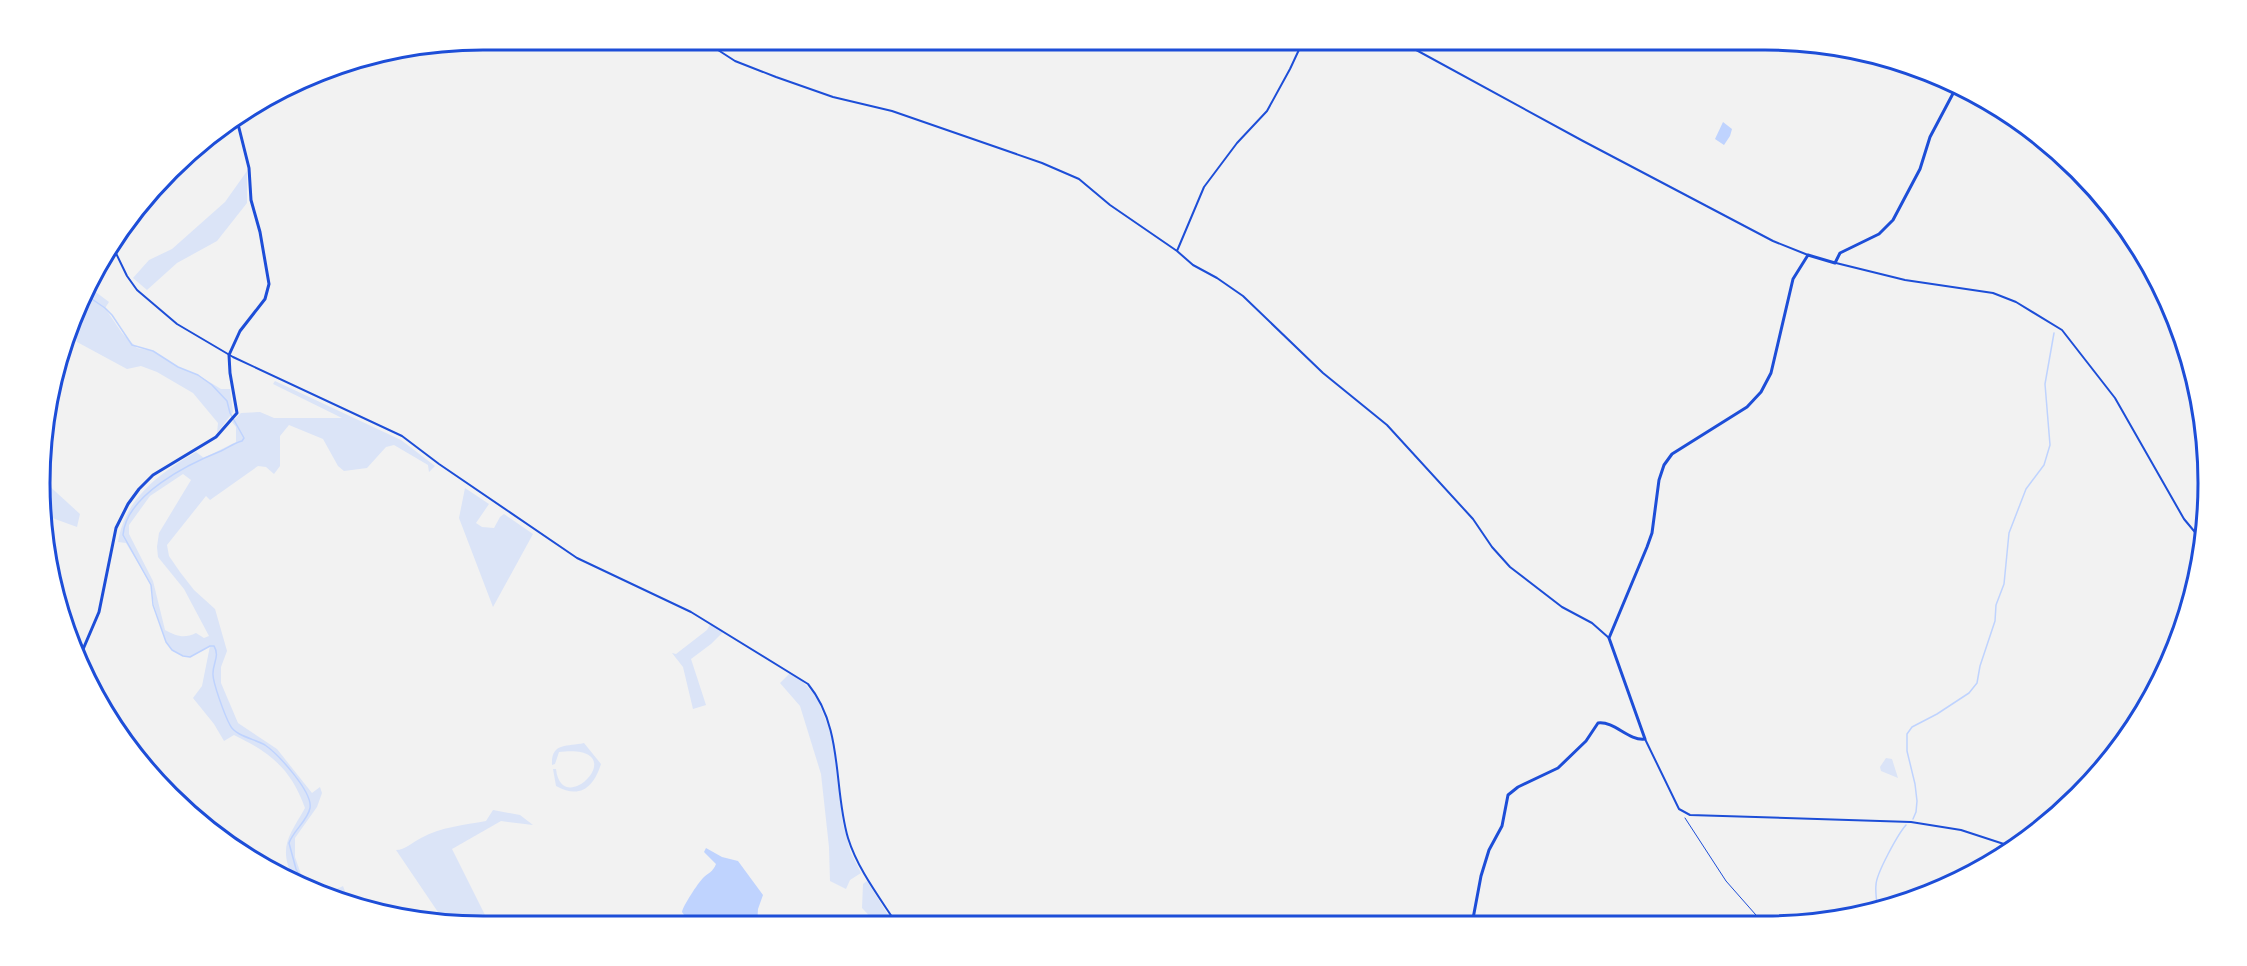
<svg xmlns="http://www.w3.org/2000/svg" width="2247" height="966" font-family="Lora,serif">
	<style>
		.green { fill: #dbe4f7; fill-rule: evenodd }
		.water { fill: #bfd3fe }
		.lines { fill: none; stroke-linecap: round; stroke-linejoin: round }
		.stream { stroke: #bfd3fe; stroke-width: 1.5 }
		.path { stroke: #1d4ed8; stroke-width: 1 }
		.minor { stroke: #1d4ed8; stroke-width: 2 }
		.tertiary { stroke: #1d4ed8; stroke-width: 3 }
		.rim { fill: none; stroke: #1d4ed8; stroke-width: 3 }
	</style>
	<rect width="100%" height="100%" fill="#f2f2f2"/>
	<path class="green" d="M247,171V203L217,241L177,263L147,290L133,278L149,260L172,249L225,202Z
		M89,287L109,302L105,308L122,333L137,348L153,351L178,367L198,375L221,389H230L233,412L217,433L218,423L193,393L157,372L141,366L127,369L77,342L74,328Z
		M275,381L401,440L435,466L429,472L428,465L394,445L386,447L367,468L344,471L338,466L323,439L289,425L280,436V466L274,474L266,467L258,466L210,500L206,496L167,545L169,556L180,572L194,590L215,609L227,651L221,667V683L238,723L277,749L312,793L320,787L322,793L317,807L295,838V857L304,883C314,890 332,893 343,886L350,905L340,903L294,881C278,847 288,838 305,808C291,769 271,753 234,735L224,741L214,724L193,698L202,686L210,646L190,657L183,656L172,650L166,642L154,605L151,585L126,543L118,542C125,498 160,473 196,452L204,458L236,442V427L232,422L241,413L260,412L274,418H342L273,384ZM183,474L191,480L159,533L157,547L158,557L184,589L209,636L204,638L196,633C184,639 176,636 165,630L153,581L129,534V525L150,496Z
		M45,482L80,514L77,527L44,515Z
		M465,488L489,504L476,523L482,527L494,528L500,517L504,514L533,534L493,607L459,518Z
		M711,623L724,631L711,644L691,659L706,705L693,709L683,667L672,653L676,654L707,630Z
		M790,673L801,680L816,696L834,741L843,824L851,853L861,873L850,880L846,889L830,881L829,847L821,774L800,706L780,683Z
		M584,743L601,764C594,786 581,800 556,786L553,769H556C562,822 637,743 559,752L555,764L552,765C551,742 567,747 584,743Z
		M1886,758L1892,759L1898,778L1881,771L1880,767Z
		M493,810L520,815L533,825L501,821L452,849L491,927L444,921L396,850C405,850 413,842 421,838C441,827 464,825 486,821Z
		M867,881L895,926H879L862,908L863,884Z"/>
	<path class="water" d="M1723,122L1732,129L1730,136L1724,145L1715,139Z
		M706,848L722,857L738,861L763,895L758,909L757,926H683L682,924L687,919L682,912C683,906 698,883 703,878C708,873 713,872 716,864L704,852Z"/>
	<g class="lines">
		<path class="stream" d="M86,295L105,308L112,315L132,345L153,351L178,367L198,375L212,385L227,401L230,413L244,438L242,441C234,443 228,448 221,451C188,464 126,495 123,535L151,585L153,605L166,642L172,650L183,656L190,657L210,646H214C220,656 213,663 213,673C212,681 225,716 230,725C235,736 255,739 265,745C278,754 313,792 310,808C308,820 293,831 289,843L296,869L306,888
			M1913,819L1916,812L1917,801L1915,784L1907,751V734L1912,727L1937,714L1969,693L1977,683L1980,666L1995,621L1996,605L2004,584L2009,533L2026,489L2044,465L2050,445L2045,384L2054,333
			M320,894L322,893L328,898
			M1877,908C1877,900 1875,892 1876,885C1876,874 1898,834 1906,825"/>
		<path class="path" d="M1685,818L1726,881L1763,923"/>
		<path class="minor" d="M606,39C619,51 633,44 648,39
			M701,39L735,61L776,77L833,97L892,111L1042,163L1079,179L1110,205L1177,251L1193,265L1217,278L1243,296L1323,373L1387,425L1473,519L1492,547L1510,567L1562,607L1592,623L1609,638
			M1396,39L1583,141L1773,241L1808,255
			M112,245L127,276L137,290L177,324L233,357L402,436L439,464L577,558L691,612L808,684C844,728 833,787 848,838C858,870 880,898 898,926
			M1177,251L1204,187L1237,143L1267,111L1290,69L1304,39
			M1836,263L1905,280L1993,293L2016,302L2062,330L2115,398L2184,519L2204,543
			M1645,739L1679,809L1690,815L1911,822L1961,830L2010,846"/>
		<path class="tertiary" d="M78,661L99,612L116,528L128,504L139,489L153,475L216,437L237,413L230,373L229,355L240,331L265,299L269,284L260,232L251,200L249,168L236,116
			M1472,924L1481,876L1489,850L1502,826L1508,795L1518,787L1558,768L1586,741L1598,723C1615,721 1628,741 1645,739L1609,638L1647,547L1652,533L1659,480L1664,465L1672,454L1747,407L1761,392L1771,373L1793,279L1808,255L1835,263L1840,253L1879,234L1893,220L1920,169L1930,137L1957,86"/>
	</g>
	<path d="M0 0H2247V966H0ZM483 50H1765A433 433 0 0 1 2198 483V483A433 433 0 0 1 1765 916H483A433 433 0 0 1 50 483V483A433 433 0 0 1 483 50Z" fill="#fff" fill-rule="evenodd"/>
	<path class="rim" d="M483 50H1765A433 433 0 0 1 2198 483V483A433 433 0 0 1 1765 916H483A433 433 0 0 1 50 483V483A433 433 0 0 1 483 50Z"/>
</svg>
